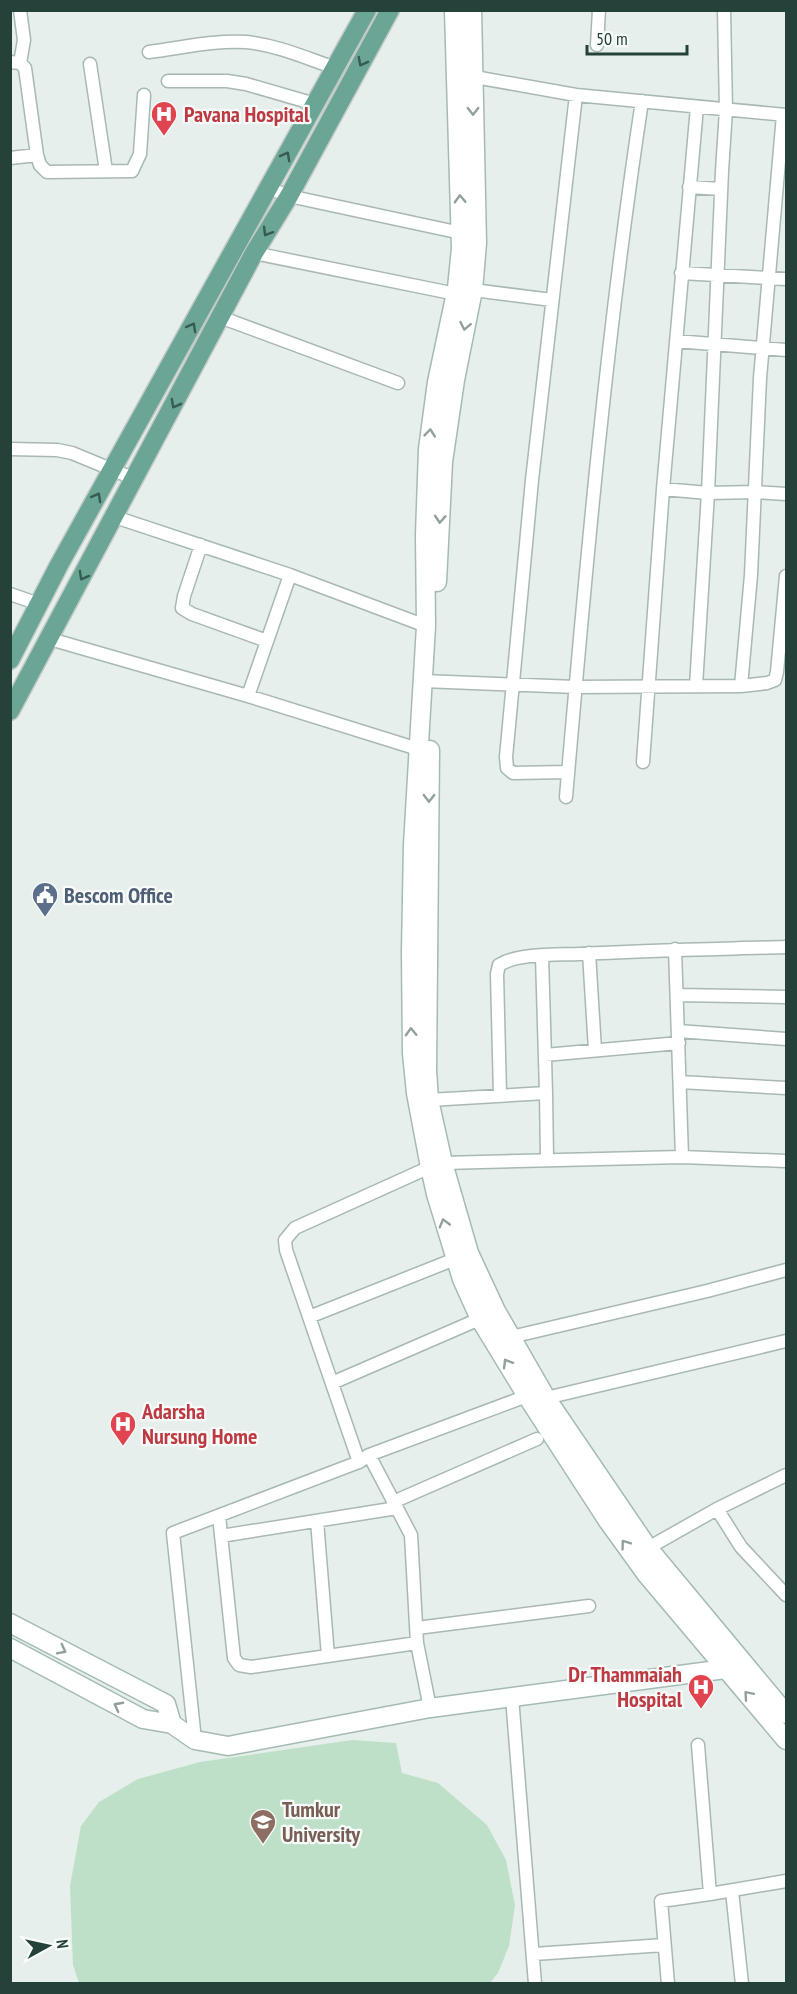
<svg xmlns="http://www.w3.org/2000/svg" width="797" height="1994" font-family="'PT Sans Narrow',sans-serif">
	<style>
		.green { fill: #bfe0c8 }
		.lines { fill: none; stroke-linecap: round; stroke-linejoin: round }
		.minor-casing { stroke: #a8b8b2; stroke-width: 15 }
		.secondary-casing { stroke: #a4bbb3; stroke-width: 21 }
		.primary-casing { stroke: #c2cac8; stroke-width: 21 }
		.minor { stroke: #fff; stroke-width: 12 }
		.secondary { stroke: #fff; stroke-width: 18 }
		.primary { stroke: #6aa596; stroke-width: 18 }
		.oneway { stroke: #365b51 }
		.oneway2 { stroke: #92a09c }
		.labels { text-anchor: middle; stroke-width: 4.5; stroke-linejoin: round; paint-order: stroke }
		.health-label { font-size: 22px; font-weight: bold; fill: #be3a42; stroke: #f7fbf9; text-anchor: start }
		.service-label { font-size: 22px; font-weight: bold; fill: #4e5e75; stroke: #f7fbf9; text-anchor: start }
		.education-label { font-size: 22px; font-weight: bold; fill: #785e54; stroke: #f7fbf9; text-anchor: start }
	</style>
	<rect width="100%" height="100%" fill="#e6efeb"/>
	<path class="green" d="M352,1740L396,1743L402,1773L438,1783L487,1825L506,1860L515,1905L509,1946L498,1973L490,1983H79L73,1965L70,1886L81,1826L99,1802L138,1779L200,1762Z"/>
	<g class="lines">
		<g class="minor-casing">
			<path id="minor" d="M597,45L599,10
				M149,52C181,48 215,40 246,42C277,45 306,58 335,68
				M10,62L20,63L25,68L37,155L40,165L47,172L132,171L140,154L144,95
				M20,63L24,40L20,10
				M90,64L106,171
				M469,76L576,95L786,115
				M168,81H227L246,84L315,104
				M10,158L37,155
				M689,187L721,189
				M268,188L289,196L461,233
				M254,253L456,294
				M681,273L786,279
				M473,290L552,300
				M220,317L398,383
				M676,341L786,350
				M10,449L57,450L72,453L135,479
				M663,489L708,493L755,492L786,494
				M115,517L290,575L426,626
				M201,545L184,596L182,608L192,614L267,641
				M10,594L39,604
				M50,639L248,696L418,749
				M423,681L575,687L741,686L767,683L775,680L777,672L786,576
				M696,686L708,493L722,171L726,110L724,10
				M741,686L751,575L760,378L783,115
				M248,696L290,575
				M643,762L663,489L697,107
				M568,772L513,773L507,768L506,757L532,480L576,95
				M566,797C586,564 607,331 642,101
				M675,949L682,1157
				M589,953L595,1050
				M542,956L546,1093
				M677,995L786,997
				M678,1031L786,1039
				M545,1055L679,1043
				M680,1082L786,1088
				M500,1095L497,974L499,965C518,953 557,955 580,954C649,950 718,949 786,947
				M429,1100L546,1093L547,1159
				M309,1317L455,1259
				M511,1337L707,1291L786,1270
				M332,1383L484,1317
				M546,1398L786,1341
				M369,1455L411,1535L417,1643L430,1708
				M359,1462L286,1250L285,1240L295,1228L430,1167L443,1163L682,1157L786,1161
				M393,1502L537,1439
				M717,1509L741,1547L786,1595
				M219,1516L234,1658L239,1665L251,1667L417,1643
				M317,1521L328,1656
				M221,1536L397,1508
				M648,1548L717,1509L786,1475
				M417,1628L589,1606
				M512,1697L535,1984
				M195,1740L173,1533L359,1462L369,1455L527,1396
				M698,1745L710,1894L786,1881
				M732,1891L742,1984
				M534,1954L664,1945
				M668,1984L661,1901L710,1894"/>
		</g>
		<g class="secondary-casing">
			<path id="secondary" d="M454,10L461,248L457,288L437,382L428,449L425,535L426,626L413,845L411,952L412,1053L416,1093L430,1167L436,1194L462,1279L480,1319L527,1396L608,1521L647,1575L786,1740
				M437,582L443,462L455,380L473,290L477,243L472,10
				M430,750L427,1070L429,1100L443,1163L469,1253L496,1311L546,1398L648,1548L786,1714
				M10,1623L166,1704L172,1724
				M10,1648L143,1719L172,1724L195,1740L228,1746L430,1708L733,1668"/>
		</g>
		<g class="primary-casing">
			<path id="primary" d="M10,660L59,565L367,10
				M10,711L254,253L289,196L390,10"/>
		</g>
		<use href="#minor" class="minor"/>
		<use href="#secondary" class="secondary"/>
		<use href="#primary" class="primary"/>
	</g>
	<defs><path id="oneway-chevron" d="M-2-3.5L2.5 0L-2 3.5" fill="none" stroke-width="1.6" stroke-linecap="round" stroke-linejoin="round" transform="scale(1.5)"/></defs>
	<g class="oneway">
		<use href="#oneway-chevron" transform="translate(362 62) rotate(118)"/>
		<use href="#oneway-chevron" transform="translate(286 156) rotate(-61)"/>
		<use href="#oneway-chevron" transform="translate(267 232) rotate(121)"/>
		<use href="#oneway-chevron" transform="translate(192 327) rotate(-61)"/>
		<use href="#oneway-chevron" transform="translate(175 404) rotate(118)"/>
		<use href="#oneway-chevron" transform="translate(97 497) rotate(-61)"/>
		<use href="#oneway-chevron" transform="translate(83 576) rotate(119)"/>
	</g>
	<g class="oneway2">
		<use href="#oneway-chevron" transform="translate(473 111) rotate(90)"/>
		<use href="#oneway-chevron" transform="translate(460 199) rotate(-92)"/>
		<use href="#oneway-chevron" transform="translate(465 326) rotate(101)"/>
		<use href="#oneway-chevron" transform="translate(430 433) rotate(-84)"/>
		<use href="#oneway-chevron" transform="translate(440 519) rotate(94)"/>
		<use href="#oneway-chevron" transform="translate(429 798) rotate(91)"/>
		<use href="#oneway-chevron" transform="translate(411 1032) rotate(-92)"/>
		<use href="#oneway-chevron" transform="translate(444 1223) rotate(-106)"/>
		<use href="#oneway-chevron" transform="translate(507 1363) rotate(-121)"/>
		<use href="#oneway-chevron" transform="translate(625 1544) rotate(-126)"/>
		<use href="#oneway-chevron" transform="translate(62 1650) rotate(27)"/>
		<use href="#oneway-chevron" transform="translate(748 1695) rotate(-131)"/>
		<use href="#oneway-chevron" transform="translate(118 1706) rotate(-152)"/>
	</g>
	<defs>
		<g id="hospital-pin" transform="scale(1.35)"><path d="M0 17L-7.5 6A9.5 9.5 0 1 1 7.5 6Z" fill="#e0444e" stroke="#f7fbf9"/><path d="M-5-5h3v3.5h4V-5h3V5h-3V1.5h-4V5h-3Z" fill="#fff"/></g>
		<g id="civic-pin" transform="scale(1.35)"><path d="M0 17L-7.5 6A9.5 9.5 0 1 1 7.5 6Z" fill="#5c6f8a" stroke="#f7fbf9"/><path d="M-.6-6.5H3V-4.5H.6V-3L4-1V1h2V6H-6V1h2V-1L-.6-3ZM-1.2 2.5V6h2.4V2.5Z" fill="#fff"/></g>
		<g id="university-pin" transform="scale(1.35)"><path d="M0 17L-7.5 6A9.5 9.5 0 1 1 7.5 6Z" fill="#8d6e63" stroke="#f7fbf9"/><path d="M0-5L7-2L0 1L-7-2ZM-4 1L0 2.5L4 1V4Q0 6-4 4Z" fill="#fff"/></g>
	</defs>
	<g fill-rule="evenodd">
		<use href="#hospital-pin" x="164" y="114"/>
		<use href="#civic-pin" x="45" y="895"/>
		<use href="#hospital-pin" x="123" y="1424"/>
		<use href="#hospital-pin" x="701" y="1687"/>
		<use href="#university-pin" x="263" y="1822"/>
	</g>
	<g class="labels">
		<g class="health-label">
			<text x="184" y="122">Pavana Hospital</text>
			<text x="142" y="1419">Adarsha<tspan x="142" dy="25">Nursung Home</tspan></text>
			<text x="682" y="1682" text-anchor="end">Dr Thammaiah<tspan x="682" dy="25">Hospital</tspan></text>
		</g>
		<g class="service-label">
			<text x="64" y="903">Bescom Office</text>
		</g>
		<g class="education-label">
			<text x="282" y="1817">Tumkur<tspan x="282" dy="25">University</tspan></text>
		</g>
	</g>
	<rect width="797" height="1994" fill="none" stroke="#24423a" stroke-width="24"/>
	<g transform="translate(48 1946) rotate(82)" stroke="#f7fbf9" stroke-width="4.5" paint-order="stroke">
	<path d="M0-4.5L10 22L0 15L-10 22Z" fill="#24423a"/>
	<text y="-9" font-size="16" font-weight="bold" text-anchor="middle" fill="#24423a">N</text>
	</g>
	<path d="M587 45v9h100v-9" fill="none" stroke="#24423a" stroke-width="3"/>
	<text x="596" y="45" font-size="18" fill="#24423a" stroke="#f7fbf9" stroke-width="4.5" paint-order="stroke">50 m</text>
</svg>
